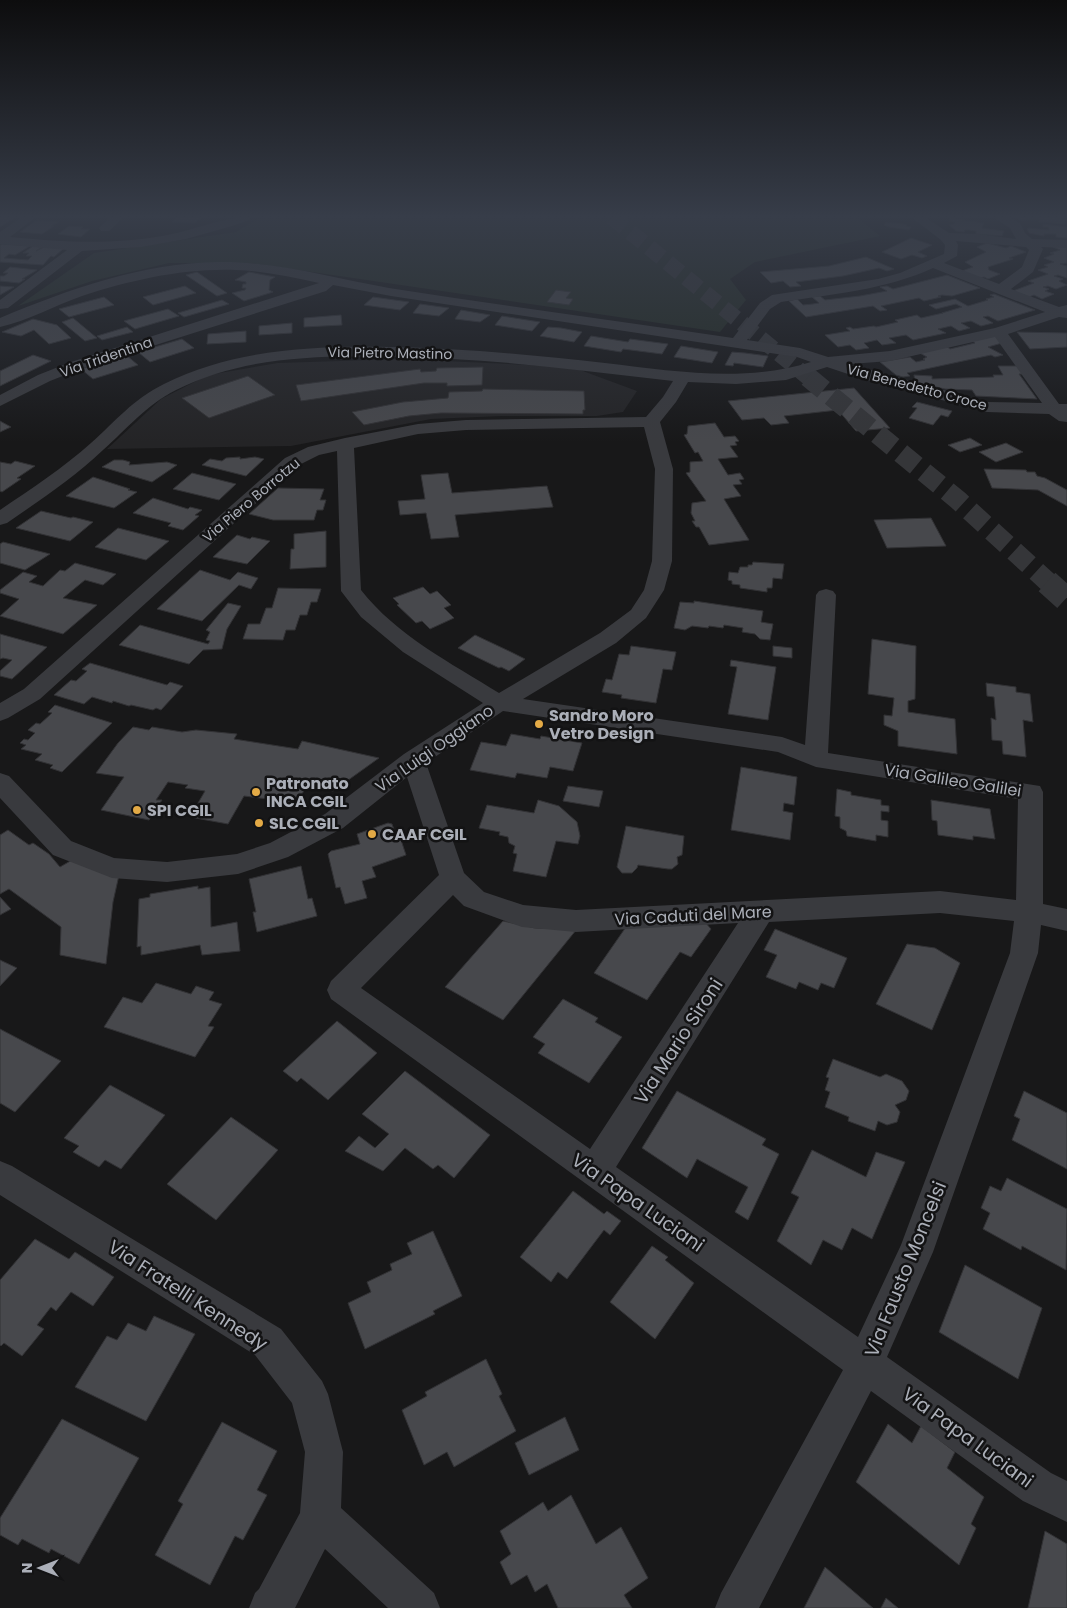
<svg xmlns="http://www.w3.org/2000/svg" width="1067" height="1608" font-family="Poppins,sans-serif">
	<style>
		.built { fill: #242426 }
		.green { fill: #242c25 }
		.building { fill: #47484c; stroke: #323235 }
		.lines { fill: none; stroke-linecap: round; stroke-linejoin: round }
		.primary-tunnel-far2 { stroke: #353639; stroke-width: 16; stroke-dasharray: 16 8; stroke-linecap: butt }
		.primary-tunnel-far1 { stroke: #353639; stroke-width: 20; stroke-dasharray: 20 10; stroke-linecap: butt }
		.primary-tunnel { stroke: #353639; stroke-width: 25; stroke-dasharray: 25 12; stroke-linecap: butt }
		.street { fill: #393a3e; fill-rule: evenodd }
		.poi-dot { fill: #e3aa46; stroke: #131314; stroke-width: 2 }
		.labels { text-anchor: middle; stroke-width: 5; stroke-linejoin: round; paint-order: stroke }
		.far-street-label { font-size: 14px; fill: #abafb8; stroke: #131314 }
		.poi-label { font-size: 16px; font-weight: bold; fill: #abafb8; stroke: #131314; text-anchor: start }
		.street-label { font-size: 16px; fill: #abafb8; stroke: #131314 }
		.near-street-label { font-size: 19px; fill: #abafb8; stroke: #131314 }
	</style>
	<rect width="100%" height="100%" fill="#181819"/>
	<path class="built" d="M401,359L572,367L637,391L623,412L597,416H502L431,419L291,446L107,449L161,399L208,375L278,363Z"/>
	<path class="green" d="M261,217H857L880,236L755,262L730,279L746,300L720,332L251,263H169L92,281L18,306L94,253L236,232Z"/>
	<path class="building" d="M0,217L14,218L0,227Z
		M177,217H202L195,223L172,222Z
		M1013,217H1049L1065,219V224L1039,222V219H1026V221L1019,220V219Z
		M950,218L984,223L982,228L1004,231L1002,236L976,234V231L969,230H965L964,232L956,231L949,225L954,224L955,222L949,221Z
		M37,220L59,222L51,226H54L42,234L20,232Z
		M886,222L904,224L907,225L906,226L911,227L909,230L889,227L884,225Z
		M1043,224L1067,227V238L1056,237V234H1044V236L1029,233L1027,229L1029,228L1049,230L1048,227H1043Z
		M69,226L83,227L81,229H90L81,237L58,234Z
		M911,238L932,245L918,252L927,256L922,258L912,255L901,259L882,252Z
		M987,243L1006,248L1011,246L1026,252L1009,258L1013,259L988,267L989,270L1000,274L988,279L984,277L980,278L962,271L973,267L965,262L986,252L977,247Z
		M2,244L30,246L15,255L9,254L4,258L28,260L32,256H26L29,253H23L33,246L42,247L36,251L44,247L64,248L54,257L51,256L43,265L0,262V245Z
		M1067,245V263L1060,264L1067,266V278L1058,275L1054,276L1063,279L1059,281L1067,285L1056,289L1048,286L1043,287L1049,289L1045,291L1054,294L1042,299L1034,295L1029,297L1013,291L1034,283L1028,281L1048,274L1038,270L1048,267L1044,265L1054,262L1044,258L1054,254L1050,253L1060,250L1053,247Z
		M866,257L894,269L887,271L879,268L843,276L796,282L801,286L790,287L783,281L771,283L760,272L829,266Z
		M10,267L37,270L22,279H25L19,283L0,281V276H4L8,273H3Z
		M197,272L227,293L217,296L186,275Z
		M249,272L275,277L270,280L269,290L273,292L244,301L232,293L245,290L246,288H242L243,284H246V282L235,280Z
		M947,275L980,288L952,296L942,295L938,296L941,297L924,301L919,298L881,306L887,310L880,311L873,306L806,317L789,301L797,299L803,305L813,304L819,303L812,297L820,296L825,300L860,296L887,291L880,287L887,286L893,289Z
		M0,286L14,287L0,295Z
		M185,286L196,293L153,305L143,297Z
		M556,290L571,292L566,298L573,299L569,305L547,302Z
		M994,294L1035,310L998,321L988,316L983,317L993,323L981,326L971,321L961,323L970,328L959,331L951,326L938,329L946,333L913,340L906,335L889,338L896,343L882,345L877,340L864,343L869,348L856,350L850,345L838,347L825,335L850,331L846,328L850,327L853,329L874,326L876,327L898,322L895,320L917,315L921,318L943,313H942L962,307L956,304L936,309L929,305L955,299L968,306L988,300L986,299L994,297L990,295Z
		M104,297L114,305L69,317L59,309Z
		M373,297L409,302L400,310L364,305Z
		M222,300L229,304L184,317L178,313Z
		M420,304L449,308L439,316L413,313Z
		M168,309L179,316L135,329L124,321Z
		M461,310L490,315L480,322L455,319Z
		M341,315L342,325L304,327V318Z
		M502,316L540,322L532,331L495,325Z
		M73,318L97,338L85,341L62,322Z
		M33,319L57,325L71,338L49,344L34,330L21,336L2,332Z
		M292,323V333L259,335V326Z
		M127,327L133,332L102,340L97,336Z
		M548,327L561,328L582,332L574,342L540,336Z
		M246,331V342L207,344L208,334Z
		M1017,332L1067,333V347L1030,349Z
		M994,334L1002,343L988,347L1003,355L995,357L991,355L907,373L910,376L903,377L896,375L880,362L910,357L916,362L925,360L923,359L927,357L918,352L945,345L950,349L975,343L970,339Z
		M591,336L628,342L630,339L668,344L662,354L623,349L621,352L584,346Z
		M182,339L194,348L150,362L138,352Z
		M681,346L718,352L712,363L674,357Z
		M732,352L745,353L768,356L763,367L734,363L733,366L725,365Z
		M33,355L51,361L0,386V371Z
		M126,355L138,365L93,379L81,369Z
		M998,366H1018L1024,374H1019L1037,399L976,396L972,390L945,389L915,382L914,375L932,376V379L994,377L993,375H1003Z
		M483,367L482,385L447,386V383H424L301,401L296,385L420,369L421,372L436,371L437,368Z
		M248,376L275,395L209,418L182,398Z
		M854,388L890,428L856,431L838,410L784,416L789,423L771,425L764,418L742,420L728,401Z
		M483,389L584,391L585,410H583V414L441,413L409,416L364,425L352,412L403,402L448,398L449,392L482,391Z
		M917,402L952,411L948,417L941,415L933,425L909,418L917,408L912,407Z
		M0,421L11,427L0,432Z
		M715,423L724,437L735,436L739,441L735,442L737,445L730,446L738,457L718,459L728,475L740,473L744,479L739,480L742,484L733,485L741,496L724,499L749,540L709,545L699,527H696L692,521H695L691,513L692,503L706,501L686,473L690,472V462L703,461L698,452L695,453L684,435L687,434L688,426Z
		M970,438L982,445L960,452L948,445Z
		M1006,443L1023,452L996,462L979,452Z
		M240,457V459L255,457L264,459L246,476L202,465L210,459L222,461L226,458Z
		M114,460H123L130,462L129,465L167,462L177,465L152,482L102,467Z
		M15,461L35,466L17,478L21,479L2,492L0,491V462L11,464Z
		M984,469L1026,470L1027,472H1035L1037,476L1045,478L1067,490V506L1038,490L992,488Z
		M192,473L236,484L219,500L173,489Z
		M448,473L452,493L547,486L553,507L455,515L459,537L431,539L426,513L400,515L398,501L425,499L421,475Z
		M93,477L130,489L128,490L137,492L114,508L66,496Z
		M278,488L324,489L320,500H326L323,510H317L314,520H273L249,514Z
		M153,498L188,509L190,507L202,510L195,515L199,516L183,530L168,526L171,523L133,513Z
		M41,511L71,518L73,517L93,522L70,541L16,528Z
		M931,518L946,546L887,548L874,520Z
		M118,528L169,541L146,560L95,547Z
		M326,531V567L290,569L291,549H294V534Z
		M237,535L250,539L252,537L270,541L247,564L213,557Z
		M3,542L50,554L25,570L0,563V544Z
		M753,562L784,564L782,579L773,578L772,588H767V592L740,588V585L732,584V581L728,580L729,572L738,573L740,567H748V565H752Z
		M75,563L116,574L103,585L85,580L63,598L97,605L63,634L0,616L19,599L0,593V590L23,572L37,576L29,582L43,586L60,570L65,571Z
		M200,570L230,580L238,572L258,578L251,589L239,585L202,621L157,609Z
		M423,587L430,594L437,591L451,605L444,608L454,618L430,629L422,621L416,623L397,605L399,604L393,598Z
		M278,588L321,589L317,602H311L307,615H300L295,630H286L283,640L243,639L248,624H260L266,608H272Z
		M694,601L763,611L761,622L773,624L770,640L760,639L755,634L742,632L743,628L724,625L723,628L709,626L708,628L692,626L685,630L674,628L680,602L694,603Z
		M228,603L241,606L227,629L222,649L203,650L189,664L119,645L140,625L208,644L210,641L206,640L210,632L206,630Z
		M0,634L47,647L12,679L0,676V671L12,660L3,658L0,659Z
		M475,635L511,652L525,659L509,671L501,667L499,668L458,648Z
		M872,639L916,646L915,699L908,701V712L955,719L957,754L898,746V731L884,725V715L892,716L894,698L868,694Z
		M631,646L676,652L672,670L663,669L656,703L621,698L622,695L602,692L606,679L612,680L619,654L629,655Z
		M773,646L792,648V658L773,656Z
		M731,660L776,667L768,720L728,714L737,667L730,666Z
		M90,663L167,685L170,682L183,686L161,710L156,708L153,710L131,705L129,706L113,701L112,703L92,697L84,704L54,695L71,680L76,681L87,671L82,669Z
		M986,683L1016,687V692L1030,694L1033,722L1023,720L1026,757L1003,754L1002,741L992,740L991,718L996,720L994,697L987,696Z
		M55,705L112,723L62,772L50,768L53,765L35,760L42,754L21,749L26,745L20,743L24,739L28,740L35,733L28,730L36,723L40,724L52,713L48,712Z
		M133,727L149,730L152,727L182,732L196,730L237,734L234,739L298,749L302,741L379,758L333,791L306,787L302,794H298L292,806L266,802L268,799L244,796L228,824L190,817L205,791L185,788L188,785L168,782L156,800H162L149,820L101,810L124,777L96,773L118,743Z
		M511,734L540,739L541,736L582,743L573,771L550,767L547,778L517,773L515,778L470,770L481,742L506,746Z
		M741,767L797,777L794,805L784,803L783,811L793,813L790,840L731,830Z
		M568,786L603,791L599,807L563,801Z
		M837,789L851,792V795L881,800V805L889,806V812L881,811V820L888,821V837L876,835V841L847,836L846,831L840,828V817L835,816Z
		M538,800L559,806L577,822L580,836L578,844L556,841L546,877L513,871L517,854L513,853L515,846L509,843L508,837L499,835L500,832L479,828L487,805L534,813Z
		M931,800L990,809L995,839L973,836V840L938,835L937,821L932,820Z
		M388,823L392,824L397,838L400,837L406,855L372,867L376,877L362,881L367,898L345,904L340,887L336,888L328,854L331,851L360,844L357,834Z
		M626,826L684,836L682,855L677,857L678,864L672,869H668L638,865L637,868L632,873H622L617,867Z
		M8,830L29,845L33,843L49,854L60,867L72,860L119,875L113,902L106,964L60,955L61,927L9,889L0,894V835Z
		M301,866L308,899L312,898L317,916L257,932L253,912H256L249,879Z
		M198,886V889L210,887L211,927L237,922L240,951L202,955L200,945L141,955V946L137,947L139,899L150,897V894Z
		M0,897L11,909L0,915Z
		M503,921L535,928L577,929L503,1020L445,987Z
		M705,922L711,929L691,957L680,952L647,1000L594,973L626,927Z
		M775,929L847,958L834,988L821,983L818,990L799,982L796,989L766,977L777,955L764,950Z
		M907,944L935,948L960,963L932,1030L876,1004Z
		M0,960L17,968L0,986Z
		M156,983L191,994L196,986L214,992L209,1000L222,1004L208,1026L214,1027L195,1057L104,1027L123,997L142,1003Z
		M563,999L598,1018L595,1022L622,1037L589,1083L538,1053L545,1044L533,1037Z
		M337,1021L377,1053L328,1100L301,1078L297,1082L283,1071Z
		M0,1029L61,1061L15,1112L0,1103Z
		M833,1059L880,1077L886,1074L902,1081L909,1091L906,1100L895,1105L900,1112L897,1122L887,1125L878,1121L875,1131L848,1121L849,1117L825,1107L830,1092L825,1090L829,1078L826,1077Z
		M405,1071L490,1135L454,1178L438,1165L433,1169L405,1148L383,1171L345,1151L359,1136L375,1148L389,1134L362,1114Z
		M110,1085L165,1115L121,1169L105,1160L99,1167L73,1152L79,1146L64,1138Z
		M677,1091L766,1139L762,1145L779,1154L748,1220L735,1212L748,1187L697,1159L687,1178L642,1148Z
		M1024,1091L1067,1113V1169L1012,1140L1020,1119L1014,1116Z
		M231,1117L278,1150L216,1220L167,1184Z
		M812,1150L866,1177L876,1152L905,1162L872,1239L852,1228L842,1250L823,1240L811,1265L777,1241L799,1197L791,1193Z
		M1007,1178L1067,1209L1066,1270L1022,1246L1021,1250L983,1229L990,1213L981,1208L990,1186L1001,1191Z
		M573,1191L604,1214L607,1211L621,1221L610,1235L604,1230L567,1279L558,1272L551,1282L520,1257Z
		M433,1231L462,1296L433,1311L435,1314L365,1349L348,1303L371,1292L367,1282L392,1270L390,1264L412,1254L407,1243Z
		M35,1239L69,1259L75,1252L114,1277L93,1306L71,1292L56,1311L51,1307L37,1325L44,1329L22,1356L4,1343L1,1346L0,1345V1280Z
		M652,1246L668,1257L665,1260L694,1283L655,1339L610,1302Z
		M965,1265L1042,1308L1018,1379L939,1332Z
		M154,1316L195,1334L146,1421L75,1387L107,1336L117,1340L128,1323L146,1331Z
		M486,1359L502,1394L499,1396L516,1431L454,1467L447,1452L424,1465L402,1410L427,1396L425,1392Z
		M565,1417L579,1450L529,1475L515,1443Z
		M62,1419L139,1458L79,1564L51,1549L49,1553L22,1539L18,1545L0,1535V1518Z
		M222,1422L277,1451L257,1490L267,1495L243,1540L235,1536L210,1585L155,1555L183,1504L178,1501Z
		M888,1424L912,1443L921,1426L955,1452L947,1468L984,1497L971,1524L976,1528L959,1565L856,1482Z
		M571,1495L596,1544L621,1527L648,1578L624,1595L632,1608H558L547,1584L535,1592L527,1575L511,1585L500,1562L511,1554L500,1531L543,1502L548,1511Z
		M1045,1531L1067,1544V1608H1028Z
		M825,1567L873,1608H804Z
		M886,1598L898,1608H881Z"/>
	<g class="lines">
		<path class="primary-tunnel-far2" d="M612,217L809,378"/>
		<path class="primary-tunnel-far1" d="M808,377L958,500L1049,583"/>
		<path class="primary-tunnel" d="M1047,582L1067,600"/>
		<path class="street" d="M22,217H36L10,237C64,242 108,245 162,236C192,231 222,217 251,217L249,220L232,226L186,239L141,247L82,251L8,308L0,309V300L67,250L0,244V232Z
			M110,217H124L109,231H101L99,228Z
			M911,217H925L949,233L978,234L1016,239L1010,228L993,217H1009L1020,223L1025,233L1032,239L1067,240V248L1041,247L1043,249L1033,272L1011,289L1059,307L1067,305V318L1059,317L1008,334L1059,404H1067V422L1059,421L1049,414L987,412L863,379L827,367L786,380L736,384L688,382L676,402L660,422L673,469L672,561L664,590L646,618L616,643L523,699L782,737L805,745L816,595L819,591L826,589L833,591L836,595L828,753L1040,786L1043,792V904L1067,909V931L1041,925L1038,953L933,1252L887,1357L1051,1473L1067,1481V1522L1023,1501L871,1391L759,1608H715L721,1593L843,1370L331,999L327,990L331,981L439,875L407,777L343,828L288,857L238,874L167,882L112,878L53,855L0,798V773L9,776L71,841L114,858L167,862L237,854L270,843L325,814L404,754L483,703L403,652L361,617L341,591L337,451L319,455L297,466L40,699L8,718L0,721V703L24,689L285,458L308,447L345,438L418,424L466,420L646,417L663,397L673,381C580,370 488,358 394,357C319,355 244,356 176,390C145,406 128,428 103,450C74,478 40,500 7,523L0,525V510C31,489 63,468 91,443C116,421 133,399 164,384C234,349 312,346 389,347C462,348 533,355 605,363C674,371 744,383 811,362L797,357L391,296L333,285L326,291L83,368L50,381L0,406V395L38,375L71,362L319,283C292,277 264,271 236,270C184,268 131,280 82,296C56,305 27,321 0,327V318C69,289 143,263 218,262C276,261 333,278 389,288C504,306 618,321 733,338L760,303L772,295L878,279L900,273L944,254L945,245L941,240ZM956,241L1026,247L1029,250L1022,267L999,284L944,263L957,256L958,245ZM933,268L1045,312L995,328L890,351L828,357L800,348L747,340L770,309L781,302C833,294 885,290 933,268ZM995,337L1042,403L987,402L850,364L890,361ZM644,427L655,469L652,561L644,590L631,610L600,633L499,693C451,663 396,635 361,590L354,448L418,434L466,430ZM503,711L778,752L816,767L1018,799L1016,900L940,891L576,910L523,905L484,892L464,873L426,763ZM453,895L464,906L522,927L576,932L738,923L590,1149L361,988ZM940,913L1014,921L1010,953L901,1245L858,1337L616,1167L769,922Z
			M0,1161L12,1166L281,1329L322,1381L328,1394L343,1452L341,1508L434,1593L440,1608H388L325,1549L295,1608H249L255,1593L259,1589L300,1513L305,1452L292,1403L255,1355L0,1195Z"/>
	</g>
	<linearGradient id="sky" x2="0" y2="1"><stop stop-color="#0d0d0e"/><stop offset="0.49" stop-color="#373d49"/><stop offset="1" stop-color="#373d49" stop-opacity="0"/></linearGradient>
	<rect width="1067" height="442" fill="url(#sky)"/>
	<g class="poi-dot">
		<circle cx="539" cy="724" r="5"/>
		<circle cx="256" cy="792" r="5"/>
		<circle cx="137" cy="810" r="5"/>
		<circle cx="259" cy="823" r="5"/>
		<circle cx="372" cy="834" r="5"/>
	</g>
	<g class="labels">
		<g class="far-street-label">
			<text transform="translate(390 353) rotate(1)" y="5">Via Pietro Mastino</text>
			<text transform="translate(106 357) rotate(-19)" y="5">Via Tridentina</text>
			<text transform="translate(917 387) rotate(15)" y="5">Via Benedetto Croce</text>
			<text transform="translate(251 500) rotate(-40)" y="5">Via Piero Borrotzu</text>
		</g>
		<g class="poi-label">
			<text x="549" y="721">Sandro Moro<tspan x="549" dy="18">Vetro Design</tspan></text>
			<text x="266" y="789">Patronato<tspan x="266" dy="18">INCA CGIL</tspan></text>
			<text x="147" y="816">SPI CGIL</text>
			<text x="269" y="829">SLC CGIL</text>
			<text x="382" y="840">CAAF CGIL</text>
		</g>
		<g class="street-label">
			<text transform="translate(434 748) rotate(-35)" y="6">Via Luigi Oggiano</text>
			<text transform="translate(953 780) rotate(9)" y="6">Via Galileo Galilei</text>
			<text transform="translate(693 915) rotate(-3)" y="6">Via Caduti del Mare</text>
		</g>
		<g class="near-street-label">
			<text transform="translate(678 1041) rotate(-57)" y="7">Via Mario Sironi</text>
			<text transform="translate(638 1202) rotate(35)" y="7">Via Papa Luciani</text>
			<text transform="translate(905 1269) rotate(-68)" y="7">Via Fausto Moncelsi</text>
			<text transform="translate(188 1295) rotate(33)" y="7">Via Fratelli Kennedy</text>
			<text transform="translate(968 1437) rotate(36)" y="7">Via Papa Luciani</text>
		</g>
	</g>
	<g transform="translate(40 1568) rotate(270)" stroke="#131314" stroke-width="4" paint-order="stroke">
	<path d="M0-4L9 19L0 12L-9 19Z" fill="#abafb8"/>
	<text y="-8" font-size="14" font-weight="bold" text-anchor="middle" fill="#abafb8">N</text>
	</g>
</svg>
